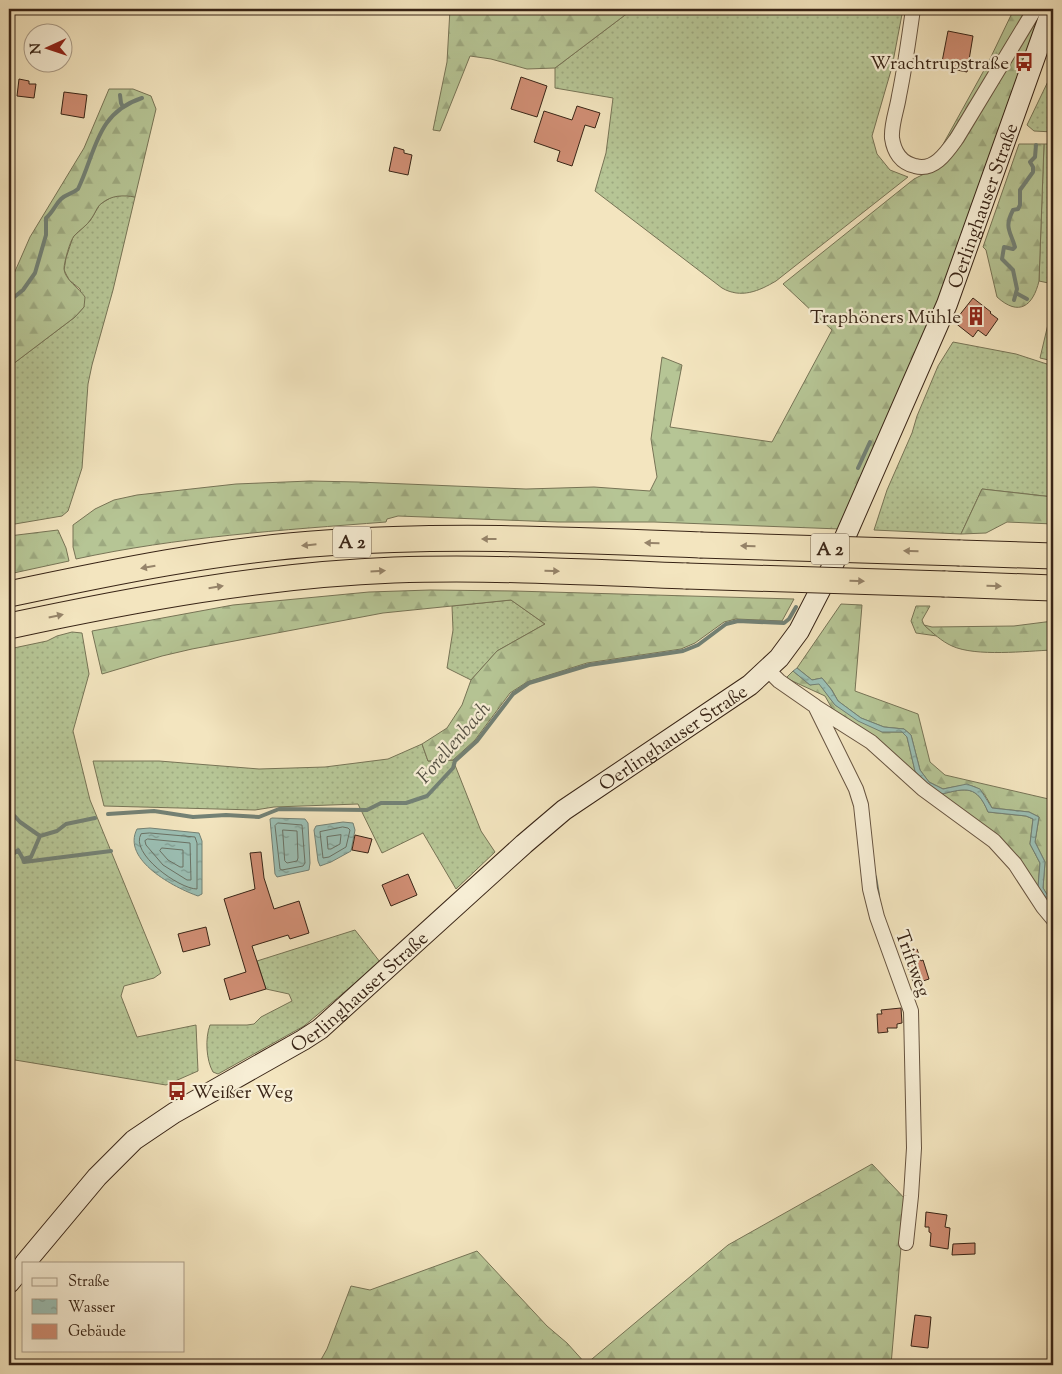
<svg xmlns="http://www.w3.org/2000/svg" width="1062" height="1374" font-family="'Sorts Mill Goudy',serif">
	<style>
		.grass { fill: url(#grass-dots); stroke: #777456 }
		.forest { fill: url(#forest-firs); stroke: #777456 }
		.water { fill: url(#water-ripples); stroke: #738175 }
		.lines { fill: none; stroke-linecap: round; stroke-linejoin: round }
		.shore { stroke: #6a7265; stroke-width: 1 }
		.stream { stroke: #738175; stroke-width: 4 }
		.building { fill: #d08e74; stroke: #382416 }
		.street-casing { stroke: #675440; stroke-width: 16 }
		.secondary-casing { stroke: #382416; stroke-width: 22 }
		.highway-casing { stroke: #382416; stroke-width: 27 }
		.street { stroke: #f7eed5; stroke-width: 14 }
		.secondary { stroke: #f7eed5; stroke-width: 20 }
		.highway { stroke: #f3e5bf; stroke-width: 25 }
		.highway-bridge-casing { stroke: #382416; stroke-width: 27; stroke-linecap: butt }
		.highway-bridge { stroke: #f3e5bf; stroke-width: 25 }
		.oneway { fill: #96846a }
		.labels { text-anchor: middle; stroke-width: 4.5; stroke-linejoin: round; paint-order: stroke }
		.shield { fill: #f7eed5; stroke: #71614f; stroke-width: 1 }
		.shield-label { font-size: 18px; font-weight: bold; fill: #382416 }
		.poi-label { font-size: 19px; fill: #382416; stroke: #f7eed5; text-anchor: end }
		.street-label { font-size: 19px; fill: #382416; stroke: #f7eed5 }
		.water-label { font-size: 20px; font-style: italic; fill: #565245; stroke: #f7eed5 }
	</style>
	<defs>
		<pattern id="grass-dots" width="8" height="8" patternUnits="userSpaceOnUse" patternTransform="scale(1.25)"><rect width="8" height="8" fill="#b6c595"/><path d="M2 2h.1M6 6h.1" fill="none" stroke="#9da980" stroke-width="1.8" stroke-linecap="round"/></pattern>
		<pattern id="forest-firs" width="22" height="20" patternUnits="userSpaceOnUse" patternTransform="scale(1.25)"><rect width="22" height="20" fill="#b6c595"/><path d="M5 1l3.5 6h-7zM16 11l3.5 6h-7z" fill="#9da980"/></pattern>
		<pattern id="water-ripples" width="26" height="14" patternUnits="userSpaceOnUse" patternTransform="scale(1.25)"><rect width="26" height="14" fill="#9bbfb4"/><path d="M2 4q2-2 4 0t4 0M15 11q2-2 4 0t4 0" fill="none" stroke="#7f9b91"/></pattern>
	</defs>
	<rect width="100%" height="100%" fill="#f3e5bf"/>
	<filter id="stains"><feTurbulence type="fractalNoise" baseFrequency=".004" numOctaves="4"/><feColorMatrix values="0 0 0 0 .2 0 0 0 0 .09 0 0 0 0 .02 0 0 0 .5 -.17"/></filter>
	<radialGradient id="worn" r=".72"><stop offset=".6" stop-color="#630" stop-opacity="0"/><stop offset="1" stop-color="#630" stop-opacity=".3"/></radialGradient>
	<path class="grass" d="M633,9H903L892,67L872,136L877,154L890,170L908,177L776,281C759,291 741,299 722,288L595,191L606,153L613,98L555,88V68Z
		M1053,71V132L1034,131L1027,125Z
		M1044,144H1053V284L1039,281Z
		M125,195L135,197L113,290L92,365L88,384L82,468L68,511L62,516L9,525V367L75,317L84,307L80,289L69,280L64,270L66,258L73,237L90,221L100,204L112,197Z
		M1053,303V361L1040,358Z
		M953,342L1016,354L1053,366V497L982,489L961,534L874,530L887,490L912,433L917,416L938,366Z
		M511,600L545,624L497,651L471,680L447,668L453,630L452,606Z
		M916,606H930L922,620L924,625L937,636L916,633L911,621Z
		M72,632L82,633L89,674L73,731L90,800L161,973L154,978L124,986L121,996L137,1037L196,1025L198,1071L166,1085L9,1059V649L47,641L57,636Z
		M422,744L428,761L453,760L481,831L495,852L456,889L423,833L382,853L358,804L274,807L255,810L104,806L93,761H159L259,769L325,767L388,759Z
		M355,930L380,962L304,1026L218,1074L213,1072C206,1060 205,1038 210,1025H247L254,1024L261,1017L292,1001L289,994L266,989L257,961Z"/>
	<path class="forest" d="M450,9H633L555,68L527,69L491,59L470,56L440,131L433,130L447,62Z
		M1014,9H1027L955,131L936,157L988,63Z
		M1037,19L1038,22L1005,111L1001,130L962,244L840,529L654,522H558L398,516L387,519L386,522C282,530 177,537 76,559L73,547V525L95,509L114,500L137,495L236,484L310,481L358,482L526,489L594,487L650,491L657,477L651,439L662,357L682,365L670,427L772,442L832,330L783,284L914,179L932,170Z
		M109,89H133L151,96L156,109L135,197C123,195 112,195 102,203C97,206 95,214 91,219C87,226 79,230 74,236C70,241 64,262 64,269C65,280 79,288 85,297L84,307L75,317L9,367V285L30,237L84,148Z
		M1019,144H1044L1039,281C1033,306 1019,317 997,297L986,250L983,247Z
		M982,489L1053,497V524L1007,522L986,533L961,534Z
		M58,530L66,548L69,561L9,574V536Z
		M430,590L514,591L794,599L782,621L736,619L724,622L695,643L681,649L587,663L527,682L510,693L475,740L453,760L428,761L422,744L447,728L462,705L471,680L497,651L545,624L511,600L383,613L192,649L162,656L102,674L92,631L233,605L369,592Z
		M841,604L862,605L855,691L918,714L930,762L945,775L1053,800L1050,900L1043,888L1045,862L1035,842L1039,817L1029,812L992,808C979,780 969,784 943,789L929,782L920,770L911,735L904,729L884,727L861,718L838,701L832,690L822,678L812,680L797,668Z
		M1053,621V650C1026,651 976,657 952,646C941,641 933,633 924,625L932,627L1014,626Z
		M793,671L810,685L819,683L835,705L882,732H902L907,737L915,771L942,794C966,788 977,785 988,812L1026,816L1033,819L1030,844L1040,863L1038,887L1020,864L834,712L825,696L788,679L787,677Z
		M872,1164L908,1202L901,1247L891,1365H318L327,1349L351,1286L370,1290L477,1251L547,1326L567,1343L586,1364L728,1245Z"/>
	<path class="water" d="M797,668L812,680L822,678L831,689L838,701L861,718L884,727L904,729L911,735L920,770L929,782L943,789L967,784L980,789L992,808L1029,812L1039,817L1035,842L1045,862L1043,888L1053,904V911L1038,887L1040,863L1030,844L1033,819L1026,816L988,812C977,785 966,788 942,794L926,786L915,771L907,737L902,732H882L858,721L835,705L819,684L810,685L793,671Z
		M272,818L305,819L308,823L310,863L309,870L277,877L275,874L270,819Z
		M343,822L353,823L355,830L351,851L331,862L320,866L318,861L314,830L316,826Z
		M150,828L199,833L202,841V894L198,896C175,888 121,860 137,829Z"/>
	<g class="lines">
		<path class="shore" d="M278,823L302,825L305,863L303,866L282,870L280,869L275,826Z
			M343,827L348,828L350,830L346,847L329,857L323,858L320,832Z
			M283,830L297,831L298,858L297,861L287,863L285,861Z
			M150,833L195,837L197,843V889C179,889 129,853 141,834Z
			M341,835L340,844L331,849H328L327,837Z
			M148,839L190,843L191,880H187L163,865L146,845L145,841Z
			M162,848L183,850V867H180L168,860L160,851Z"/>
		<path class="stream" d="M120,95L121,103L123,107
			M1016,293L1027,299
			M1014,300L1017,289L1013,270L1002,259L1004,247L1013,249L1015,247C1010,230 1004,228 1013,210L1018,209L1020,205V190L1033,172V167L1030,162L1035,157L1036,145
			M9,312L13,298L23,290L35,273L46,235V218C53,212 55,205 61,199C66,194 72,194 78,189C96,152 96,113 142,98
			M858,468L870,442
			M9,810L20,822L40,836
			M108,814L154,811L193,817L226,815L259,817L279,809L367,810L381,803H406L427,796L453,768L455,761L477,741L513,694L529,683L589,665L683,651L698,645L726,624L738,621L784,623L789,619L796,607
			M23,859L24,862L111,851
			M9,863L11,856L18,850L23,859L31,857L40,836L57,831L66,824L95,818
			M875,877L878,895"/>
	</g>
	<path class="building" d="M948,31L973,36L967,72L941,67Z
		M521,77L547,86L537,117L511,109Z
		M19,79L29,81V84H36L34,98L17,96Z
		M64,92L87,95L84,118L61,114Z
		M577,106L600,113L595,128L585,125L572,166L557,161L560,151L534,142L544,111L572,120Z
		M394,147L404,150V153L412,155L408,175L389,171Z
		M973,298L991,312L990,313L998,319L986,336L978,330L973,337L954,322Z
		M355,835L372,839L368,853L352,850Z
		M261,852L264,878L274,909L299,901L309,933L290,939L288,935L252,946L266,989L230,1000L224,979L246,972L224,899L255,889L250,853Z
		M408,874L417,895L391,906L382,885Z
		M206,927L210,945L183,952L178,934Z
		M917,949L921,961L923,960L929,979L914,984L907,966L911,964L908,952Z
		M901,1008L902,1023L897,1024V1028H887L888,1032L878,1033L877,1014H882L881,1010Z
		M926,1212L947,1215L945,1227L950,1228L948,1249L930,1246L931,1233L929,1232V1227H925Z
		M975,1243V1254L952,1255L953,1244Z
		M915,1315L931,1317L928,1348L911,1346Z"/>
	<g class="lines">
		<g class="street-casing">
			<path id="street" d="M913,9C909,38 905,67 899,96C897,110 891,124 892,138C894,152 901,163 915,166C934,172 947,152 957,138L1035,9
				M768,670L779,681L815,706L856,789L861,805L870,889L877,917L911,1011L914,1148L911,1196L906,1243
				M816,707L871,742L923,789L994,841L1015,864L1043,907L1053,919"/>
		</g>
		<g class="secondary-casing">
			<g id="secondary">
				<path id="s1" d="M25,1263L97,1177L134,1140L174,1113L303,1040L320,1029L524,844L564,810L750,685L779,658L799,631L832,567L947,304L1052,9"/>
				<path d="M9,1283L24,1265"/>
			</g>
		</g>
		<g class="highway-casing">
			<path id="highway" d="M960,553L1053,556
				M945,584L1053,588
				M9,594C113,572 219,550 326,543C451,534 575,540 700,545
				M9,626C136,599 264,575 394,570C492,567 589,572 686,576"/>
		</g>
		<use href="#street" class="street"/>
		<use href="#secondary" class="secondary"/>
		<use href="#highway" class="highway"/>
		<g class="highway-bridge-casing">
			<path id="highway-bridge" d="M700,545L960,553
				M686,576L945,584"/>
		</g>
		<use href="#highway-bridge" class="highway-bridge"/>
	</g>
	<defs><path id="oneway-solid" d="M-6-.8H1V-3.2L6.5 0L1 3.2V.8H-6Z" transform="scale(1.25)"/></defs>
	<g class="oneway">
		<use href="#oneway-solid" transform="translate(489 539) rotate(-180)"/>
		<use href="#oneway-solid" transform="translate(652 543) rotate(-178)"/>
		<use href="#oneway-solid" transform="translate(309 545) rotate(174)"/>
		<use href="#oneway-solid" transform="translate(748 546) rotate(-178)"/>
		<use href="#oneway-solid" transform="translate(911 551) rotate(-178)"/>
		<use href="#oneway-solid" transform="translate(148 567) rotate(170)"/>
		<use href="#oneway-solid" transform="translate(378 571) rotate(-4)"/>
		<use href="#oneway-solid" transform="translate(552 571) rotate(2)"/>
		<use href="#oneway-solid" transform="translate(857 581) rotate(2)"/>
		<use href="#oneway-solid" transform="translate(994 586) rotate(2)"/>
		<use href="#oneway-solid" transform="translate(216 587) rotate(-9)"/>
		<use href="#oneway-solid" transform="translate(56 616) rotate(-12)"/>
	</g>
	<defs>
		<g id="bus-bare" transform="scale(1.5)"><path d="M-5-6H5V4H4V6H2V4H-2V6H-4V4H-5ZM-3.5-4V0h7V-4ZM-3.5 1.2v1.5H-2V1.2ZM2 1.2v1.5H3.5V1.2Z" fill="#8f2418" stroke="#f7eed5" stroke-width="2.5" paint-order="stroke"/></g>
		<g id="building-bare" transform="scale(1.5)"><path d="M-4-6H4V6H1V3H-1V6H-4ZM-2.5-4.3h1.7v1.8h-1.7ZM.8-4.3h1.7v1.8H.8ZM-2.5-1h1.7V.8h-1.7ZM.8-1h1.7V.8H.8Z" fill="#8f2418" stroke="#f7eed5" stroke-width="2.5" paint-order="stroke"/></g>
	</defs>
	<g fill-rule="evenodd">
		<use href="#bus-bare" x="1024" y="62"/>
		<use href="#building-bare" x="976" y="316"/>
		<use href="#bus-bare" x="177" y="1091"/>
	</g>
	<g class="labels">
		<g class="shield">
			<rect x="333" y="526.5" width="38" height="31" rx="4"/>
			<rect x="811" y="533.5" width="38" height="31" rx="4"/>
		</g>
		<g class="shield-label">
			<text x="352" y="548">A 2</text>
			<text x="830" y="555">A 2</text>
		</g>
		<g class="poi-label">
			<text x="1009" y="69">Wrachtrupstraße</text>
			<text x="961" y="323">Traphöners Mühle</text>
			<text x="192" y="1098" text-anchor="start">Weißer Weg</text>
		</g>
		<g class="street-label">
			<text dy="7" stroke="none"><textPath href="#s1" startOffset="1470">Oerlinghauser Straße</textPath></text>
			<text dy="7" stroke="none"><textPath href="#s1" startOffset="840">Oerlinghauser Straße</textPath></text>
			<text transform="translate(914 963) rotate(70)" y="7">Triftweg</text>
			<text dy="7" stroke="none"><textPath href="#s1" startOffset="435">Oerlinghauser Straße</textPath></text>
		</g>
		<g class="water-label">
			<text transform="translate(453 742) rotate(-49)" y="7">Forellenbach</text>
		</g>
	</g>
	<rect width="1062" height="1374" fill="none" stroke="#f3e5bf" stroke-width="30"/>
	<rect x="10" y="10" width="1042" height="1354" fill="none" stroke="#382416" stroke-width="2.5"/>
	<rect x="15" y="15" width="1032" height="1344" fill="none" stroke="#382416"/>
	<rect x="22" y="1262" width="162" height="90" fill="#f7eed5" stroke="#ab9d89"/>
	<rect x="32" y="1278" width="25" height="8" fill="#f7eed5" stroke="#ab9d89"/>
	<text x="68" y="1286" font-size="15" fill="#382416">Straße</text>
	<rect x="32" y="1299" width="25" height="15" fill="url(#water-ripples)" stroke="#ab9d89"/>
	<text x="68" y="1312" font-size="15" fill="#382416">Wasser</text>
	<rect x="32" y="1324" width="25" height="15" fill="#d08e74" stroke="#ab9d89"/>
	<text x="68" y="1336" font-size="15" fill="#382416">Gebäude</text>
	<g transform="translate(48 48) rotate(267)"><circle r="24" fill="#f7eed5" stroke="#ab9d89"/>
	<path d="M0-4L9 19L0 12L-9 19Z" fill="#8f2418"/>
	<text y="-8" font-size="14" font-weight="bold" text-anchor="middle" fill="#382416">N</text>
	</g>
	<rect width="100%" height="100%" filter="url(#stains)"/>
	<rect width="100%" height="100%" fill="url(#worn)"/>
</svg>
